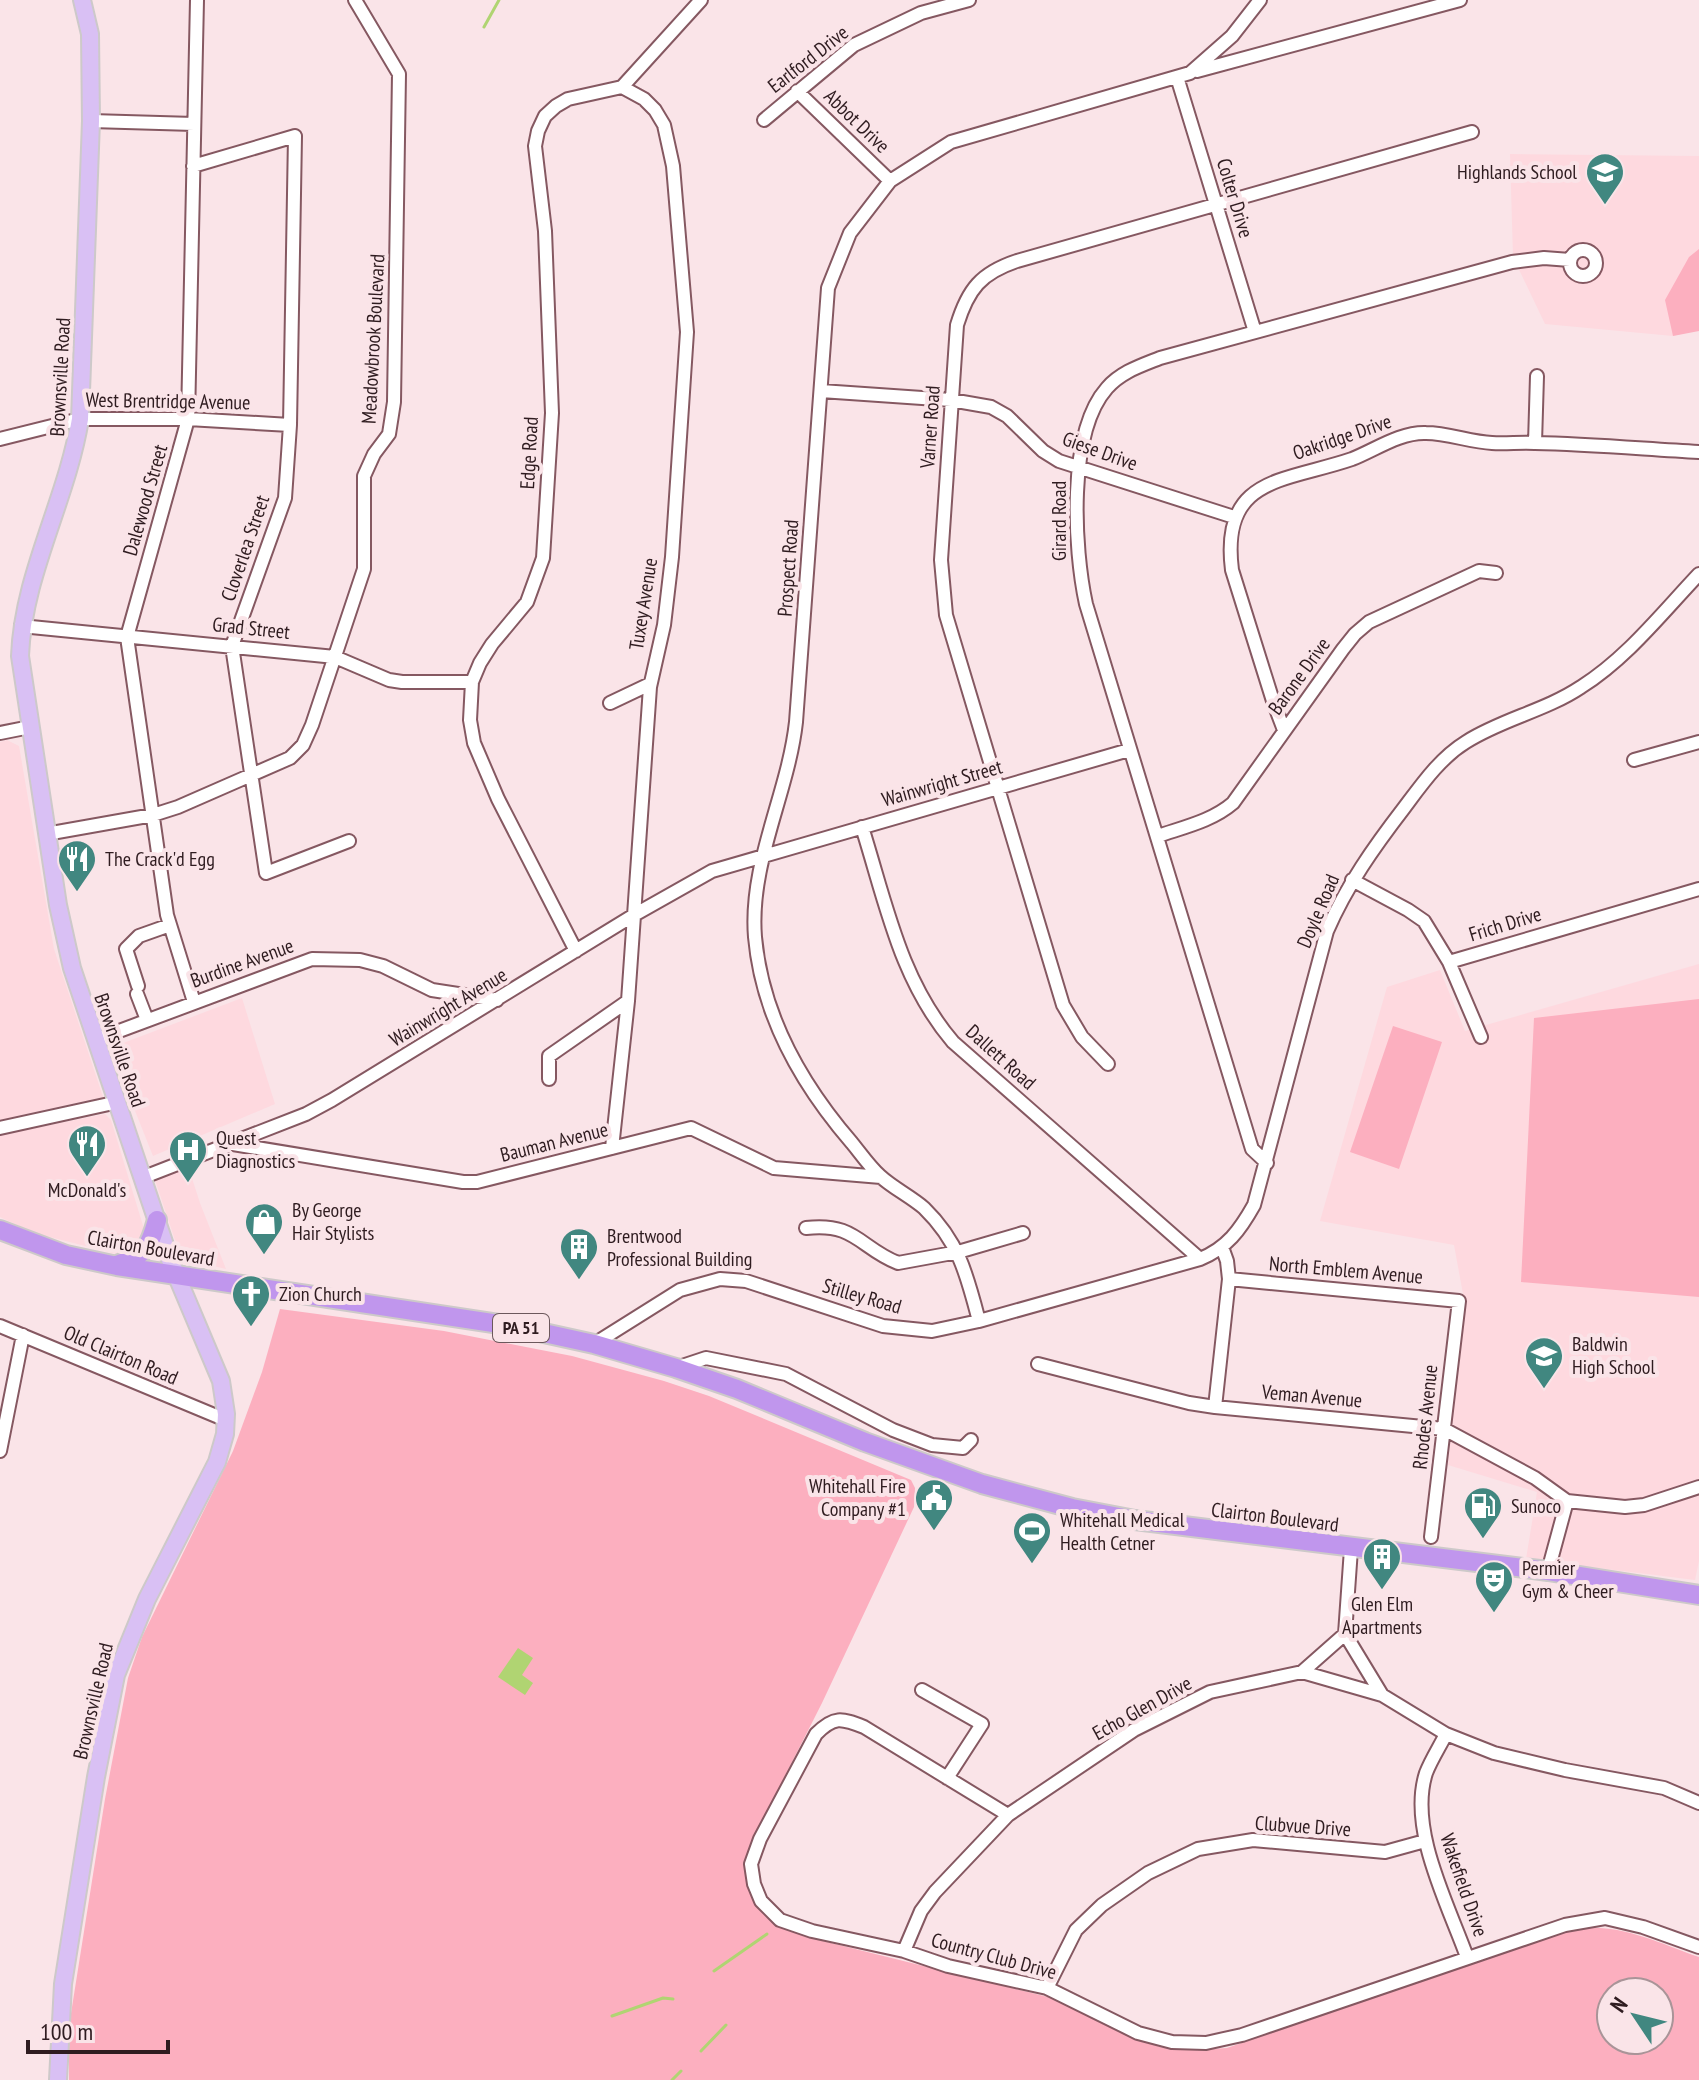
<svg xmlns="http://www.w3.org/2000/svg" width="1699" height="2080" font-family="'PT Sans Narrow',sans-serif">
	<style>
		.built { fill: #fed9df }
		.green { fill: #fcafbf; fill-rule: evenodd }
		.water { fill: #b0d472 }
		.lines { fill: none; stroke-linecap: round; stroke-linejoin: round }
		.stream { stroke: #b0d472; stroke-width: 3 }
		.minor-casing { stroke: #855861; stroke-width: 16 }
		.major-casing { stroke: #cdc9c9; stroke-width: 20 }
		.highway-casing { stroke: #cdc9c9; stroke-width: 22 }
		.minor { stroke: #fff; stroke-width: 12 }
		.major { stroke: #d9c0f4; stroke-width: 16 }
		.highway { stroke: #c096ed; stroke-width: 18 }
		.labels { text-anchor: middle; stroke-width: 8; stroke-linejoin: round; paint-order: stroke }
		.shield { fill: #fae4e8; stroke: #6c585c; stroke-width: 2 }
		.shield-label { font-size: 18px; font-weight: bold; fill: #2f1c20 }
		.street-label { font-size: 20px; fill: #2f1c20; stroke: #fae4e8 }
		.poi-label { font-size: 20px; fill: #2f1c20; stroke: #fae4e8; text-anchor: start }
	</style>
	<rect width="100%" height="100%" fill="#fae4e8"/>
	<path class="built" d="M1510,154L1699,156V329L1673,336L1545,324L1513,257Z
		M7,740L19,746L54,949L103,1097L0,1120V742Z
		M1699,964V1561L1695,1580L1526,1559L1537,1492L1448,1465L1463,1294L1454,1245L1320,1221L1387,987L1440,970L1465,1031Z
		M242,998L275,1104L153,1156L110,1048Z
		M105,1114L111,1120L144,1229V1239L129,1255L113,1253L34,1233L0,1217V1135Z
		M188,1166L200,1203L226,1269L200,1263L191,1259L175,1240L155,1180Z"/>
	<path class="green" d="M1699,249V331L1673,336L1665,300L1689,257Z
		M1699,999V1297L1521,1282L1534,1018Z
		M1393,1026L1442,1042L1399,1169L1350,1152Z
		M280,1309L444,1331L572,1356L664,1381L709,1396L911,1480L915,1488L914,1507L822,1703L752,1841C736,1895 757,1914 803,1936L1048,1997L1124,2034L1160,2047L1195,2050L1227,2048L1574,1928C1623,1924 1654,1941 1699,1957V2080H69V2026L105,1799L128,1678L142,1637L233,1451L262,1372ZM1611,1992H1659V2040H1611Z"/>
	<path class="water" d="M518,1648L533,1658L522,1675L533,1683L525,1695L498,1677Z"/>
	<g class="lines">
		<path class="stream" d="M484,27L499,0
			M714,1971L767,1934
			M612,2016L663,1998L673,1999
			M701,2051L726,2025
			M672,2080L681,2071"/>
		<g class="minor-casing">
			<path id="minor" d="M1197,71L1460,0
				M1177,77L1255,332
				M797,91L890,181
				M764,120L854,45L921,13L969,0
				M91,121L194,124
				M193,166L295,136L290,425L285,498L232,646L266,873L349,841
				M1570 263a13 13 0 1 1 26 0a13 13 0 1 1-26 0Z
				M821,391L951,400L991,407L1007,416L1043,451L1059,461L1234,517
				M0,439L80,419H188L290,425
				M1535,443L1537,376
				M21,626L335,657L389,680L402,682H472
				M610,703L650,684
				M1284,730L1273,701L1232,570C1220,476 1285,482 1352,459C1375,450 1400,432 1426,433C1448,433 1470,442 1492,443C1506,444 1521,442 1535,443C1589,444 1644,449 1699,452
				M0,733L30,727
				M1634,760L1699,742
				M862,827C886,903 900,980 953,1042L1200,1259
				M46,834L153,815L178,807L290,758L303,745L312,725L364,569V476L374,454L389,434L394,402L399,74L355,0
				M1158,836C1184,827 1212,821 1233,803L1343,649L1355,634L1369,622L1479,571L1496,573
				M1352,880L1408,910L1424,921L1449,962L1699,889
				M576,951L498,799L474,743L470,720L472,682L480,663L492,644L527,602L543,558L552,413L545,231L535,146L538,131L545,116L556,106L568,99L622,87L701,0
				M1449,962L1481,1037
				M138,986L126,949L139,936L170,925
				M137,994L147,1020
				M194,1002L167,915L127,637L188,419L197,0
				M95,1040L312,959L360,960L383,966L432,990L497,1000
				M1108,1064L1082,1037L1063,1005L946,615L941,560L957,325C968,289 981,273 1017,261L1472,132
				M549,1079V1056L628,1001
				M0,1128L118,1102
				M233,1144L463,1182H477L691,1128L774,1168L881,1177
				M612,1148L628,1001L650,687L664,625L672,557L687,332L673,166L664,125L655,110L644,99L622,87
				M1267,1163L1252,1149L1086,604C1074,549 1067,433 1107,388C1121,372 1140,366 1160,358L1512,262L1544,258L1570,260
				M144,1177L306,1114L332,1100L634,915L712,871L1129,750
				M806,1228C855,1222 860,1248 898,1263L958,1252L1023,1233
				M1229,1279L1459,1301L1431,1537
				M979,1321C967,1275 959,1242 924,1208C910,1196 893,1188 880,1176C869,1166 861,1154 852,1143C801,1084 762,1015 755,937C749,863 788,794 796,722L828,288L850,233L890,181L951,142L1190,73L1232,36L1260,0
				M0,1326L226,1420
				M594,1344L680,1290L720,1279L746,1281L883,1326L932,1331L979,1321L1200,1259C1227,1248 1240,1230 1254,1205L1327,931C1347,885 1374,847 1404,808C1422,784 1440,758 1466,742C1502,719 1545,711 1581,687C1627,658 1662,613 1699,574
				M1038,1364L1189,1403L1215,1407L1444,1429L1535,1478L1567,1501
				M676,1368L706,1358L786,1374L893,1430L932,1445L963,1448L971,1440
				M1215,1407L1229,1279L1227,1261L1222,1247
				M0,1451L23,1335
				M1567,1501L1625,1507L1644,1505L1699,1487
				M1548,1571L1567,1501
				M1345,1634L1382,1695
				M1302,1672L1345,1634L1351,1549
				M922,1690L982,1724L947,1778
				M1446,1734C1440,1746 1431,1760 1426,1773C1408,1829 1448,1904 1467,1957
				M1008,1815L864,1727C841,1718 834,1716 816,1734L760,1839L751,1864L754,1884L761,1901L780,1920L812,1931L904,1951L948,1966L1047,1988L1138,2033L1172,2042L1206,2043L1242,2035L1565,1925L1605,1918L1643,1927L1699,1947
				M904,1951L921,1911L935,1892L1008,1815L1134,1730L1210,1692L1302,1672L1382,1695L1446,1734L1494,1753L1565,1770L1664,1788L1699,1803
				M1047,1988L1076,1930L1102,1905L1148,1873L1198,1849L1253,1840L1385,1852L1425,1841"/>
		</g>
		<g class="major-casing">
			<path id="major" d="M58,2080L63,1984L96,1777L116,1675L147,1599L217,1462L225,1434L226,1414L221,1381L170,1260L72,968L58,905L20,656C23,574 67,500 80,419L91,121L90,34L82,0"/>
		</g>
		<g class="highway-casing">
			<path id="highway" d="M0,1230L66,1255L117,1266L512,1326L594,1344L676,1368L737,1389L865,1442L982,1484L1072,1508L1135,1520L1548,1571L1699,1595
				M117,1265C146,1254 149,1249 157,1220"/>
		</g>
		<use href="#minor" class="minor"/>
		<use href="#major" class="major"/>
		<use href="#highway" class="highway"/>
	</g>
	<defs>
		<g id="school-pin" transform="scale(2)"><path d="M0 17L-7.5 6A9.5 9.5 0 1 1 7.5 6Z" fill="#418780" stroke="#fae4e8"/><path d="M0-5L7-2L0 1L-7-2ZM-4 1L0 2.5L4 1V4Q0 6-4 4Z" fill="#fff"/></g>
		<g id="restaurant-pin" transform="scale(2)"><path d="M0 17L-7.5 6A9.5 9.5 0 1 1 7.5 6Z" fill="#418780" stroke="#fae4e8"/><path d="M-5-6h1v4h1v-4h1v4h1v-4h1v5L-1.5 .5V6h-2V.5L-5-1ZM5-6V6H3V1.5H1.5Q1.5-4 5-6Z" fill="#fff"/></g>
		<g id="hospital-pin" transform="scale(2)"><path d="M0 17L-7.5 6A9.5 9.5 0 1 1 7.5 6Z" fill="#418780" stroke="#fae4e8"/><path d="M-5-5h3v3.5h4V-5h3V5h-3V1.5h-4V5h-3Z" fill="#fff"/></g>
		<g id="shop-pin" transform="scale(2)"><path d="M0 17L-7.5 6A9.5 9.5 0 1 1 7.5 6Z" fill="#418780" stroke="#fae4e8"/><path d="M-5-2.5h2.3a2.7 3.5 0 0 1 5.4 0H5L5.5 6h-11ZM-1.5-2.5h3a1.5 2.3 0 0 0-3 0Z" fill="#fff"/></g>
		<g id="building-pin" transform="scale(2)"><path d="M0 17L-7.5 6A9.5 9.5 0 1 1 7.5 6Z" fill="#418780" stroke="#fae4e8"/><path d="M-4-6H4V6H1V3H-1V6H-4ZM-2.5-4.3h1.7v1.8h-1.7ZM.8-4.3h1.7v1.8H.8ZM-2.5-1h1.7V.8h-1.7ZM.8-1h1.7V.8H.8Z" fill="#fff"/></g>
		<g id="church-pin" transform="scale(2)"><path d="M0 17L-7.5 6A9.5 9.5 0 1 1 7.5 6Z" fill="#418780" stroke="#fae4e8"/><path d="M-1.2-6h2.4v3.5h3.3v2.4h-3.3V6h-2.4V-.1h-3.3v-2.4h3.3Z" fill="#fff"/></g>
		<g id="civic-pin" transform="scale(2)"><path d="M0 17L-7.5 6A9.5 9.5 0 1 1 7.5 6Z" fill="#418780" stroke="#fae4e8"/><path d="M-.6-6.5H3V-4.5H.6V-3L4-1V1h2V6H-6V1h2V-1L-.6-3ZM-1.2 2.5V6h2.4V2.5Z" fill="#fff"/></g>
		<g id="fuel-pin" transform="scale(2)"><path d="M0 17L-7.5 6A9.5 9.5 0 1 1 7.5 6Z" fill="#418780" stroke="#fae4e8"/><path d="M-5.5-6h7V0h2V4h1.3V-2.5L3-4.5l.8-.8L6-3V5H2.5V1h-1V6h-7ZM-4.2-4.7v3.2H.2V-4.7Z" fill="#fff"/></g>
		<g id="stadium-pin" transform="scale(2)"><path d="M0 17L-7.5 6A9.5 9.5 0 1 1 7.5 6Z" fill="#418780" stroke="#fae4e8"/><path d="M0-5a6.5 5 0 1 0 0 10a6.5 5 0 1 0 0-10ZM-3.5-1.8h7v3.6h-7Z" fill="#fff"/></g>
		<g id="theatre-pin" transform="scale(2)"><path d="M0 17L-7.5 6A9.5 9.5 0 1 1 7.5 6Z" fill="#418780" stroke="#fae4e8"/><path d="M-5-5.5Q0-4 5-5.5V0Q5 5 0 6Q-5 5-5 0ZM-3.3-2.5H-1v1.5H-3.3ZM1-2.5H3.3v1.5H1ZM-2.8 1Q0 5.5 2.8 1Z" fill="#fff"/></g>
	</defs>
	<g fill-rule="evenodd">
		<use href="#school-pin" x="1605" y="172"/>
		<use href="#restaurant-pin" x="77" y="859"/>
		<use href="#restaurant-pin" x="87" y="1144"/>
		<use href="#hospital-pin" x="188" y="1150"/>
		<use href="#shop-pin" x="264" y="1222"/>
		<use href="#building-pin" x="579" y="1247"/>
		<use href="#church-pin" x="251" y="1294"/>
		<use href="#school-pin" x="1544" y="1356"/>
		<use href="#civic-pin" x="934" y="1498"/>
		<use href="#fuel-pin" x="1483" y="1506"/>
		<use href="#stadium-pin" x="1032" y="1531"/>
		<use href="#building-pin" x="1382" y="1557"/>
		<use href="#theatre-pin" x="1494" y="1580"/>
	</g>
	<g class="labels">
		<rect class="shield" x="493" y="1314" width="56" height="28" rx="6"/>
		<g class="shield-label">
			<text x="521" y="1334">PA 51</text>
		</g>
		<g class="street-label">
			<text transform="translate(808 59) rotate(-38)" y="7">Earlford Drive</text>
			<text transform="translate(857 121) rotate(44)" y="7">Abbot Drive</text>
			<text transform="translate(1235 198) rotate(73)" y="7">Colter Drive</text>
			<text transform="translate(373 339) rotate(-87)" y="7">Meadowbrook Boulevard</text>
			<text transform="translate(60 377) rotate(-87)" y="7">Brownsville Road</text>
			<text transform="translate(168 401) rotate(1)" y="7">West Brentridge Avenue</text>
			<text transform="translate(930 427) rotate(-86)" y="7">Varner Road</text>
			<text transform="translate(1342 437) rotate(-19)" y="7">Oakridge Drive</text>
			<text transform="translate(1100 451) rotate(20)" y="7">Giese Drive</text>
			<text transform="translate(529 453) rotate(-87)" y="7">Edge Road</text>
			<text transform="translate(145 500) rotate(-74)" y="7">Dalewood Street</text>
			<text transform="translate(1059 521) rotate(-90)" y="7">Girard Road</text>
			<text transform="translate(245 548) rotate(-71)" y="7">Cloverlea Street</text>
			<text transform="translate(788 568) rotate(-86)" y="7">Prospect Road</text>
			<text transform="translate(643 604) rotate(-81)" y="7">Tuxey Avenue</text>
			<text transform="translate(251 628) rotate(6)" y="7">Grad Street</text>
			<text transform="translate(1299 676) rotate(-54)" y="7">Barone Drive</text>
			<text transform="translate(942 783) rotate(-16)" y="7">Wainwright Street</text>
			<text transform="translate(1318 911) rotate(-67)" y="7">Doyle Road</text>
			<text transform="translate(1505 924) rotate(-17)" y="7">Frich Drive</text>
			<text transform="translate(242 963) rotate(-20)" y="7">Burdine Avenue</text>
			<text transform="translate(448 1007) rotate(-31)" y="7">Wainwright Avenue</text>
			<text transform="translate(120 1050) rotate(71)" y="7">Brownsville Road</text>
			<text transform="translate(1001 1057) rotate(42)" y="7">Dallett Road</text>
			<text transform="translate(554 1142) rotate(-14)" y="7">Bauman Avenue</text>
			<text transform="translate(151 1248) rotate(10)" y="7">Clairton Boulevard</text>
			<text transform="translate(1346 1270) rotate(5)" y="7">North Emblem Avenue</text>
			<text transform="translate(862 1296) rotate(16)" y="7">Stilley Road</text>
			<text transform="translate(121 1355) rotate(23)" y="7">Old Clairton Road</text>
			<text transform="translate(1312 1396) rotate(5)" y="7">Veman Avenue</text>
			<text transform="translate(1425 1417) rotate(-84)" y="7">Rhodes Avenue</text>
			<text transform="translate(1275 1517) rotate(7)" y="7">Clairton Boulevard</text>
			<text transform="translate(93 1701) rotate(-77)" y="7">Brownsville Road</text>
			<text transform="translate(1142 1708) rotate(-29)" y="7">Echo Glen Drive</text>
			<text transform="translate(1303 1826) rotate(4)" y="7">Clubvue Drive</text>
			<text transform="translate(1464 1885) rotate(71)" y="7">Wakefield Drive</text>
			<text transform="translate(994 1956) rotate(15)" y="7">Country Club Drive</text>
		</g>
		<g class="poi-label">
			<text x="1577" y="179" text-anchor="end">Highlands School</text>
			<text x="105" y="866">The Crack'd Egg</text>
			<text x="216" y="1145">Quest<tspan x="216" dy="23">Diagnostics</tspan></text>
			<text x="87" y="1197" text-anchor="middle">McDonald's</text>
			<text x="292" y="1217">By George<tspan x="292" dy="23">Hair Stylists</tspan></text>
			<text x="607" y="1243">Brentwood<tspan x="607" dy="23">Professional Building</tspan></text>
			<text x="279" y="1301">Zion Church</text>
			<text x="1572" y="1351">Baldwin<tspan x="1572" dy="23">High School</tspan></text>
			<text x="906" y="1493" text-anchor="end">Whitehall Fire<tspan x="906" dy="23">Company #1</tspan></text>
			<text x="1511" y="1513">Sunoco</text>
			<text x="1060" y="1527">Whitehall Medical<tspan x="1060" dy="23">Health Cetner</tspan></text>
			<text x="1522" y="1575">Permier<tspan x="1522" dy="23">Gym &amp; Cheer</tspan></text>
			<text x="1382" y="1611" text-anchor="middle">Glen Elm<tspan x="1382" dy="23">Apartments</tspan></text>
		</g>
	</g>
	<g transform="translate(1635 2016) rotate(305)"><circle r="38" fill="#fae4e8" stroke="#a99498" stroke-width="2"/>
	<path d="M0-6L14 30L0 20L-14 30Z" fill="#418780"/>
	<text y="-12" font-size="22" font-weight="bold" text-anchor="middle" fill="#2f1c20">N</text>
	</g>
	<path d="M28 2040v12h140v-12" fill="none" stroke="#2f1c20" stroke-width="4"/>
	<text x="40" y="2040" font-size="24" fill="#2f1c20" stroke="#fae4e8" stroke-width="6" paint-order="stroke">100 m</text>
</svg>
